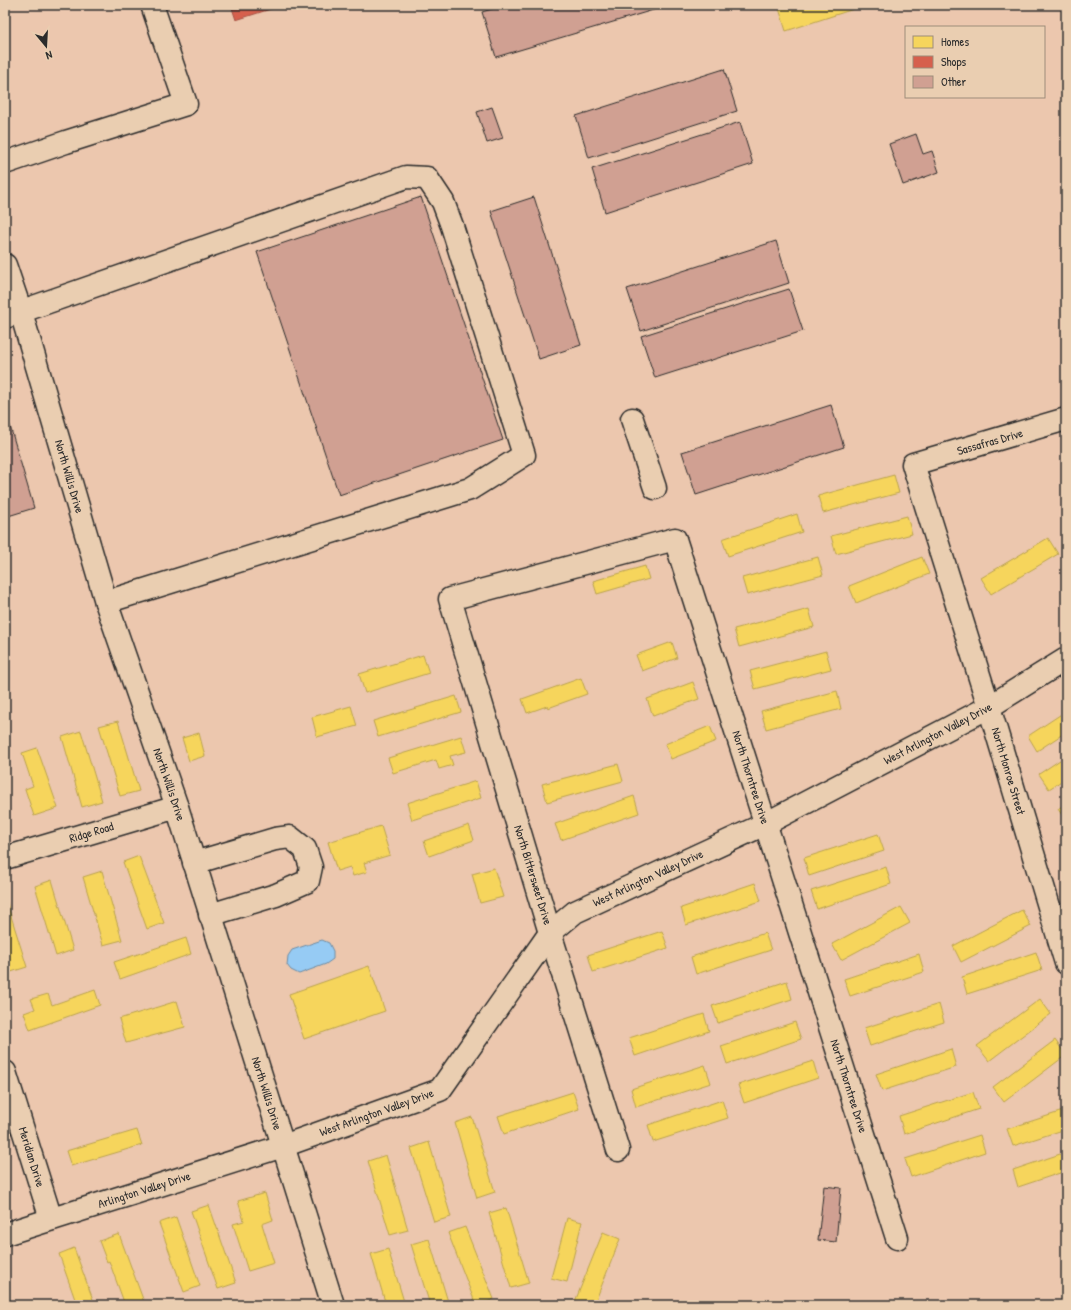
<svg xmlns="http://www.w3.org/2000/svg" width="1071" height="1310" font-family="'Patrick Hand',sans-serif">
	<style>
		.water { fill: #96cbf4; stroke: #6b8ba4 }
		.homes { fill: #f6d55c; stroke: #b9a24d }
		.shops { fill: #d6604d; stroke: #a35043 }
		.building { fill: #d0a092; stroke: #2b2b2b }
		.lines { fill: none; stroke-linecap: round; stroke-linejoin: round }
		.minor-casing { stroke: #2b2b2b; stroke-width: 25 }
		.minor { stroke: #eaceb1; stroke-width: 22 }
		.labels { text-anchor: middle; stroke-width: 4; stroke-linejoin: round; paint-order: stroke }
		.street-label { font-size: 12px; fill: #2b2b2b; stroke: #eaceb1 }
	</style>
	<rect width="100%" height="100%" fill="#ecc7ae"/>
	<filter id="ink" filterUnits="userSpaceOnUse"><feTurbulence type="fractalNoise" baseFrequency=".025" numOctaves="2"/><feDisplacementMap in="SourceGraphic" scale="8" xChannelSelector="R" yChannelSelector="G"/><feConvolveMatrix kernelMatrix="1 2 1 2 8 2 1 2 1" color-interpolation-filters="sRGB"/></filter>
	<g filter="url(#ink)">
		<path class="water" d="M322,940L329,943L333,951V959L326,964L299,974L291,970L287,965L288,956L292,950Z"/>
		<path class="homes" d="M778,5H866L786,31Z
			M894,475L899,493L823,513L818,496Z
			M797,514L802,532L728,556L722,539Z
			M907,516L912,534L836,554L831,536Z
			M1048,538L1058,554L991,594L981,578Z
			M818,557L823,575L747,595L742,578Z
			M922,557L929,574L856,603L849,586Z
			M645,566L649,579L597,594L593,581Z
			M809,609L814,627L739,647L734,629Z
			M672,642L677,658L642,671L636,655Z
			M826,651L831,669L755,689L750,671Z
			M423,655L429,673L365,693L359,674Z
			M581,678L587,694L548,708L547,706L527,713L522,699Z
			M693,682L699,699L653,716L647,699Z
			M837,691L841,709L766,729L761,711Z
			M456,696L461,712L378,737L373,721Z
			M351,706L357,726L317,737L312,717Z
			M1066,711V732L1037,751L1028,736Z
			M118,721L139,791L120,796L99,726Z
			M710,726L716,741L671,759L665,744Z
			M81,731L102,801L82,807L62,737Z
			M199,733L205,756L189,761L182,738Z
			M461,736L466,752L450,756L453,765L439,769L436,760L393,773L388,758Z
			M37,748L58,808L34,816L25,789L33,786L22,753Z
			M1066,756V778L1049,789L1039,774Z
			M618,764L623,781L547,802L542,784Z
			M476,781L481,798L412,820L407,803Z
			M634,796L639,813L561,840L555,824Z
			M1066,803V821L1058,809Z
			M469,825L474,840L429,856L424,841Z
			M381,826L390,855L364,863L367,872L353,876L350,867L337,871L328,842Z
			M878,834L884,851L809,876L804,858Z
			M139,856L164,923L147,929L123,862Z
			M886,867L891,884L817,909L811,891Z
			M494,868L503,897L480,903L472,874Z
			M102,871L122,940L103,945L83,877Z
			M52,880L73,950L56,956L35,886Z
			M755,883L761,901L686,925L681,908Z
			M5,897L27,967L11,972L5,954Z
			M901,907L910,923L841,960L832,944Z
			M1022,910L1031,926L961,962L953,946Z
			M662,931L668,948L593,972L588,955Z
			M765,933L771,950L696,974L691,957Z
			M186,938L191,954L120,979L114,962Z
			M1036,952L1042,970L967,994L962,977Z
			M919,954L924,972L850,996L844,979Z
			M369,966L385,1011L304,1039L289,994Z
			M787,981L792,999L718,1023L712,1006Z
			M95,990L100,1005L30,1030L24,1013L35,1009L31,999L48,994L52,1005Z
			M1040,999L1051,1014L989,1061L977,1046Z
			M177,1001L185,1027L126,1043L119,1019Z
			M939,1004L944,1022L870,1046L864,1028Z
			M704,1014L709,1031L635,1056L629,1038Z
			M795,1022L801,1039L727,1064L721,1046Z
			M1055,1040L1066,1055L1004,1102L993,1087Z
			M951,1049L956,1067L882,1091L876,1074Z
			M813,1061L818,1078L744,1103L738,1085Z
			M705,1065L711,1083L636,1107L631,1089Z
			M573,1092L579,1109L504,1134L498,1116Z
			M973,1092L979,1109L904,1134L899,1116Z
			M722,1100L728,1118L653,1142L648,1125Z
			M1066,1110V1129L1013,1146L1007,1129Z
			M472,1117L495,1192L477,1198L455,1123Z
			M137,1130L142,1145L71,1166L66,1151Z
			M980,1135L985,1152L911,1177L905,1159Z
			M429,1142L451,1217L434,1222L411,1148Z
			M1066,1152V1171L1018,1187L1013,1170Z
			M386,1155L408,1230L390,1235L368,1161Z
			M265,1193L273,1220L262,1224L274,1263L248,1271L233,1224L244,1221L238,1201Z
			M209,1205L236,1283L218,1289L191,1211Z
			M506,1208L529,1283L511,1288L489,1213Z
			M176,1217L200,1286L184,1292L159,1223Z
			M567,1218L582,1222L567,1282L551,1278Z
			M465,1227L494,1299L479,1305H476L448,1233Z
			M603,1232L620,1239L594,1305H575L574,1304Z
			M119,1234L144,1302L135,1305H125L109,1261L107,1262L99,1241Z
			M429,1239L449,1305H430L411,1244Z
			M74,1248L95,1305H77L59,1254Z
			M388,1249L405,1305H386L371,1254Z"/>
		<path class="shops" d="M231,5H283L236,20Z"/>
		<path class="building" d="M505,5H670L496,57L482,12Z
			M724,69L737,111L589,158L576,116Z
			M492,107L503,138L487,143L477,112Z
			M740,122L753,164L605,212L592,169Z
			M916,134L923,154L932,151L939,172L903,185L889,144Z
			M421,197L503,440L339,495L257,252Z
			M534,197L581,345L539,359L491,211Z
			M776,241L789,283L641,331L627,289Z
			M789,289L803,331L655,378L641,336Z
			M831,405L844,447L696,495L682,452Z
			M5,409L34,508L5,517Z
			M824,1186L841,1188L836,1242L818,1240Z"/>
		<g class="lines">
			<g class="minor-casing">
				<g id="minor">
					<path d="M5,163L66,142L186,104L152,5"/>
					<path id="s1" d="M5,265L21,312L106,602L177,807L333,1305"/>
					<path d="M5,317L406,177L427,178L443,202L452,226L524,455L470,489L106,602"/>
					<path d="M632,419L655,488"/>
					<path id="s2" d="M1066,419L913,464L989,707L1066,963"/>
					<path id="s3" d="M5,858L177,807"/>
					<path d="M194,863L275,839L290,837L305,849L311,867L308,881L276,895L210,915"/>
					<path id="s4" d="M5,1072L51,1219"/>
					<path id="s5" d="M618,1150L550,933L450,599L675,539L897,1238"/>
					<path id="s6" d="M5,1234L283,1146L440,1090L550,933L575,912L765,824L989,707L1066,659"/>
				</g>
			</g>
			<use href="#minor" class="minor"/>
		</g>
	</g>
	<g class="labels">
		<g class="street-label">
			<text transform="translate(990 442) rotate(-16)" y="4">Sassafras Drive</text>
			<text dy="4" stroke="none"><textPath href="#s1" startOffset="221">North Willis Drive</textPath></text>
			<text dy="4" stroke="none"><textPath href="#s6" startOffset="1087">West Arlington Valley Drive</textPath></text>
			<text dy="4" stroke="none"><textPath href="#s2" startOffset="481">North Monroe Street</textPath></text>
			<text dy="4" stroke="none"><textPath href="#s5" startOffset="1059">North Thorntree Drive</textPath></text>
			<text dy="4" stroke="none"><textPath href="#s1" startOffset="545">North Willis Drive</textPath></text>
			<text dy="4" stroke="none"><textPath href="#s3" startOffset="90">Ridge Road</textPath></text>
			<text transform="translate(533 875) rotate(73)" y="4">North Bittersweet Drive</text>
			<text dy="4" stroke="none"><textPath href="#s6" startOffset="763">West Arlington Valley Drive</textPath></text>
			<text dy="4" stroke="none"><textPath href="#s5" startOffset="1383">North Thorntree Drive</textPath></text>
			<text dy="4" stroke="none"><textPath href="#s1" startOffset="869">North Willis Drive</textPath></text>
			<text dy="4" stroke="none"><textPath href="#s6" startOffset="391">West Arlington Valley Drive</textPath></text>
			<text dy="4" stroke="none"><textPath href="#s4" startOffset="89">Meridian Drive</textPath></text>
			<text dy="4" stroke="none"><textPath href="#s6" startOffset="146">Arlington Valley Drive</textPath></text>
		</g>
	</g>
	<rect width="1071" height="1310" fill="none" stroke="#eaceb1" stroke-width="20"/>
	<rect x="10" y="10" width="1051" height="1290" fill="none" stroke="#2b2b2b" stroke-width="1.5" filter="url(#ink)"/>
	<rect x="905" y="26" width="140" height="72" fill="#eaceb1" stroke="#9e8d7b"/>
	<rect x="913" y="36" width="20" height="12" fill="#f6d55c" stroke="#9e8d7b"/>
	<text x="941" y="46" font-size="12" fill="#2b2b2b">Homes</text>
	<rect x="913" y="56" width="20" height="12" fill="#d6604d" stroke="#9e8d7b"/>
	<text x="941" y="66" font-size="12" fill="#2b2b2b">Shops</text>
	<rect x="913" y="76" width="20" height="12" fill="#d0a092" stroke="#9e8d7b"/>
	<text x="941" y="86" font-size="12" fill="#2b2b2b">Other</text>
	<g transform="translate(46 46) rotate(162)" stroke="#eaceb1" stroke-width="3" paint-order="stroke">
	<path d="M0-3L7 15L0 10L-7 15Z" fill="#2b2b2b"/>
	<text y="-6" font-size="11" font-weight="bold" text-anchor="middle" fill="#2b2b2b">N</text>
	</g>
</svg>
